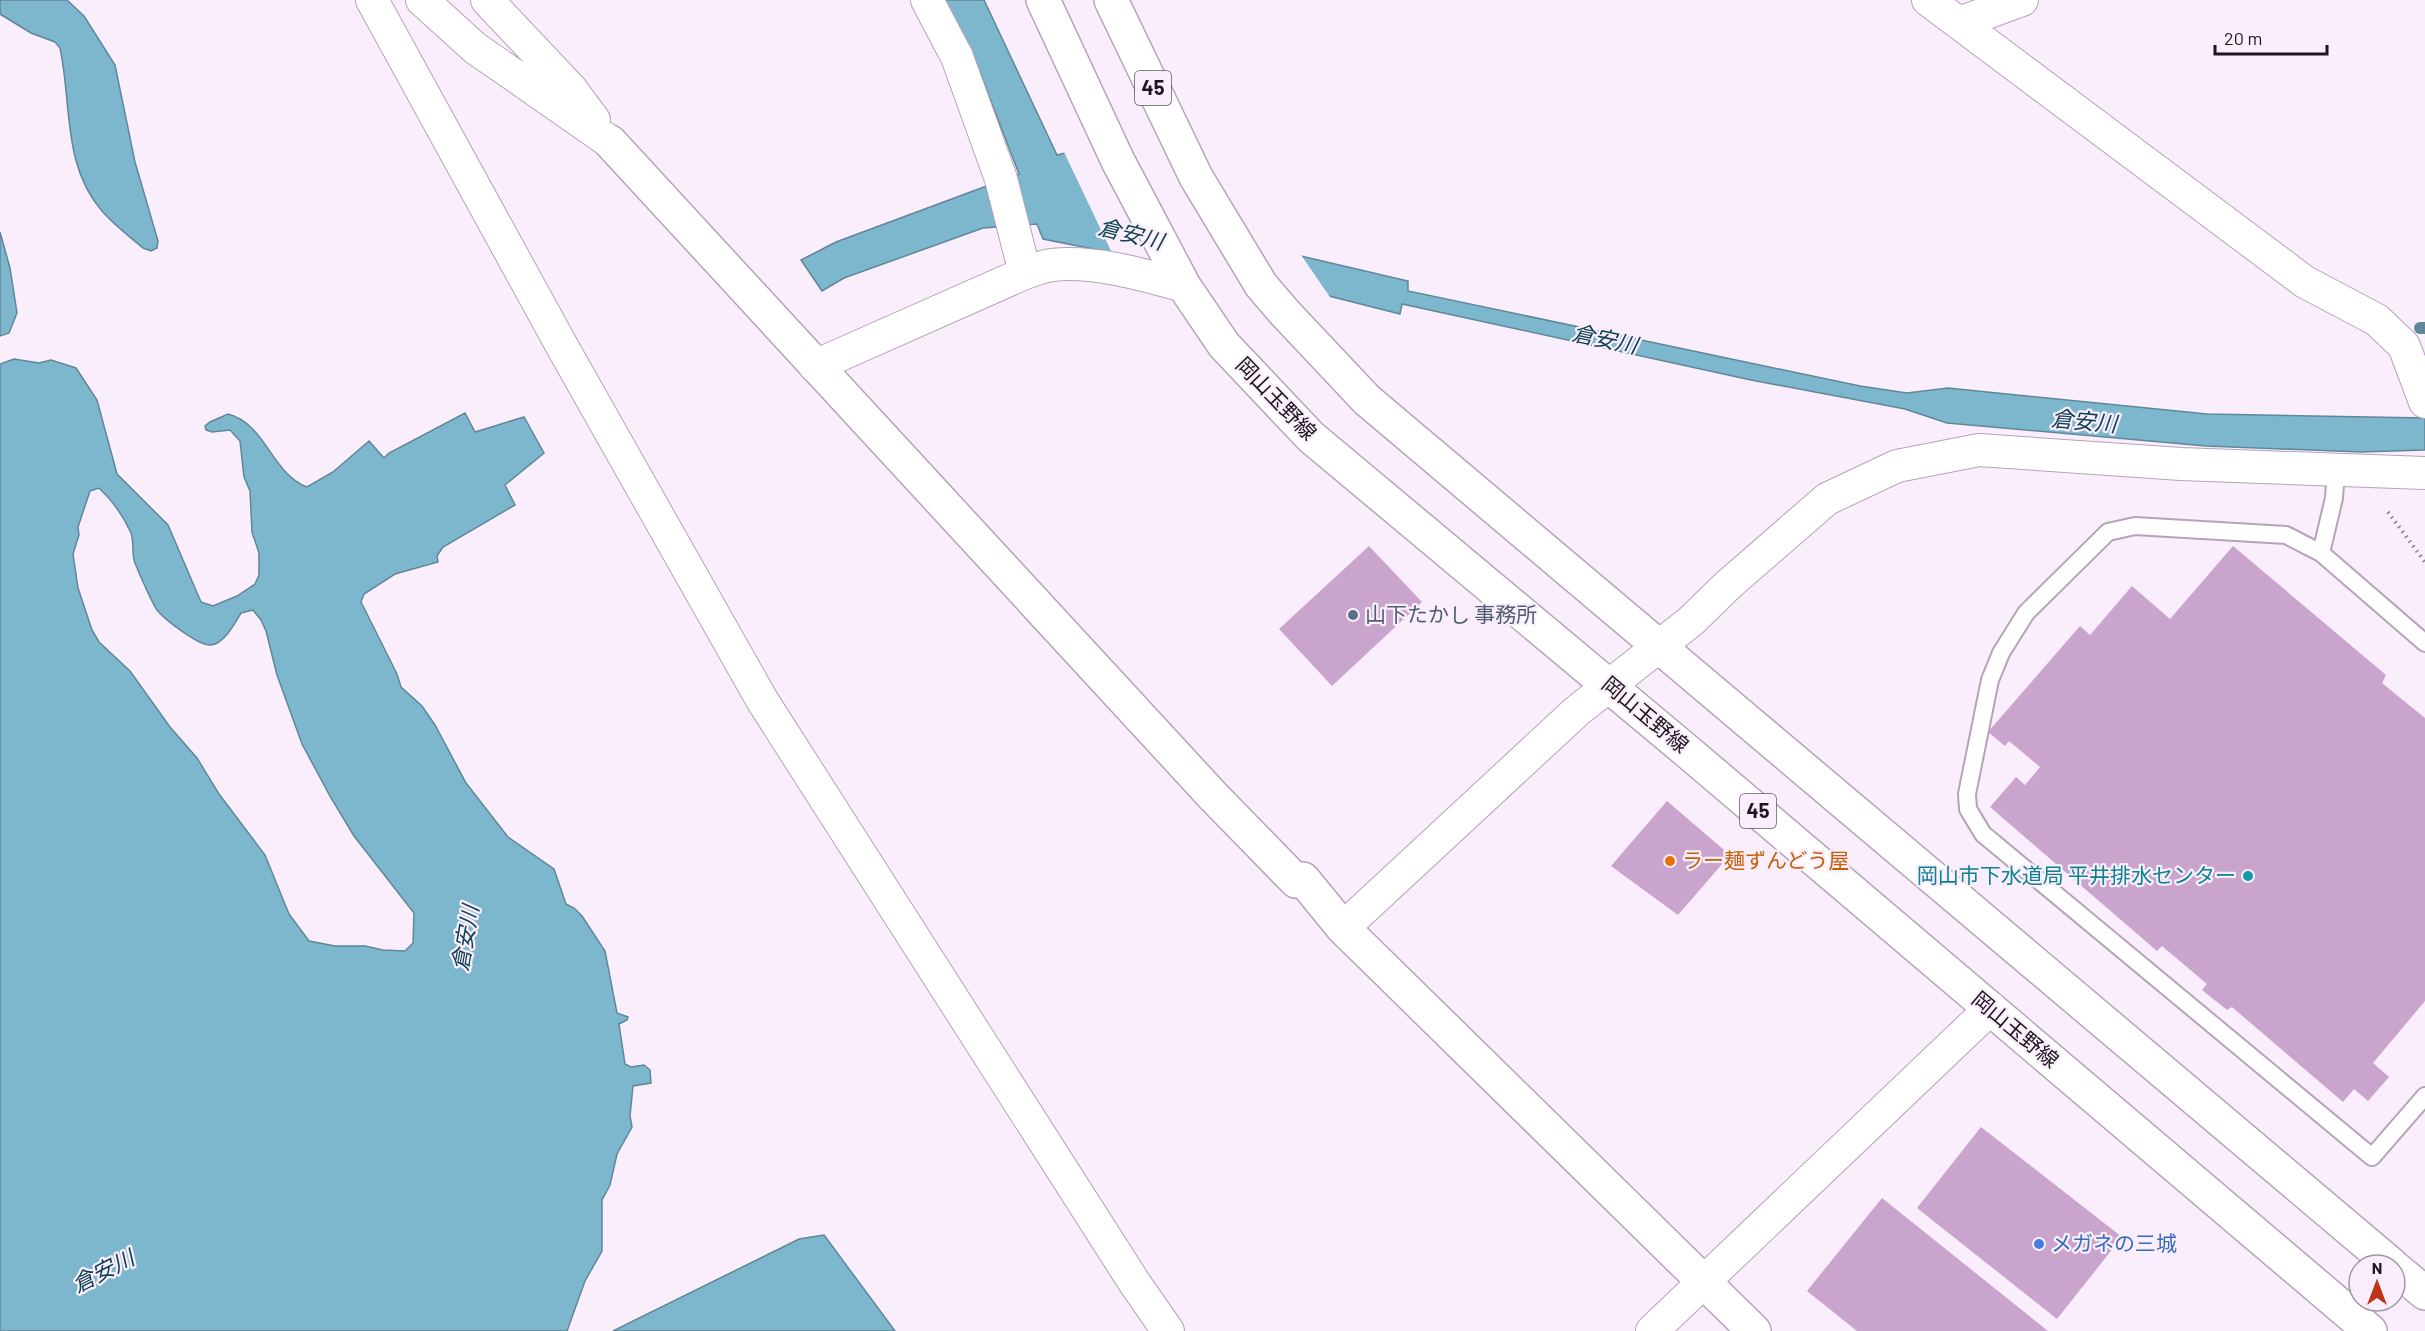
<svg xmlns="http://www.w3.org/2000/svg" width="2425" height="1331" font-family="Barlow,'Noto Sans JP',sans-serif">
	<style>
		.water { fill: #7db7ce; stroke: #608799; stroke-width: 1.5; fill-rule: evenodd }
		.pier { fill: #fbeefc }
		.lines { fill: none; stroke-linecap: round; stroke-linejoin: round }
		.stream { stroke: #608799; stroke-width: 12 }
		.building { fill: #c9a5cd }
		.service-casing { stroke: #b6a3b9; stroke-width: 20 }
		.minor-casing { stroke: #b6a3b9; stroke-width: 34 }
		.tertiary-casing { stroke: #b6a3b9; stroke-width: 36 }
		.primary-casing { stroke: #b6a3b9; stroke-width: 36 }
		.path { stroke: #887e89; stroke-width: 4; stroke-dasharray: 1.5 4.5; stroke-linecap: butt }
		.service { stroke: #fff; stroke-width: 16 }
		.minor { stroke: #fff; stroke-width: 32 }
		.tertiary { stroke: #fff; stroke-width: 33 }
		.primary { stroke: #fff; stroke-width: 33 }
		.service-dot { fill: #5c6f8a; stroke: #fbeefc; stroke-width: 2 }
		.food-dot { fill: #e8710a; stroke: #fbeefc; stroke-width: 2 }
		.culture-dot { fill: #0f9aa8; stroke: #fbeefc; stroke-width: 2 }
		.shop-dot { fill: #3f7fe0; stroke: #fbeefc; stroke-width: 2 }
		.labels { text-anchor: middle; stroke-width: 4.5; stroke-linejoin: round; paint-order: stroke }
		.shield { fill: #fbeefc; stroke: #605761; stroke-width: 1.5 }
		.shield-label { font-size: 20px; font-weight: bold; fill: #1d161e }
		.street-label { font-size: 21px; fill: #1d161e; stroke: #fbeefc }
		.service-label { font-size: 21px; fill: #4e5e75; stroke: #fbeefc; text-anchor: start }
		.food-label { font-size: 21px; fill: #c56008; stroke: #fbeefc; text-anchor: start }
		.culture-label { font-size: 21px; fill: #0d838f; stroke: #fbeefc; text-anchor: end }
		.shop-label { font-size: 21px; fill: #366cbe; stroke: #fbeefc; text-anchor: start }
		.water-label { font-size: 22px; font-style: italic; fill: #0d4051; stroke: #fbeefc }
	</style>
	<rect width="100%" height="100%" fill="#fbeefc"/>
	<path class="water" d="M0,0H67L84,16L115,65L135,162L158,241L157,248L151,251L143,248C129,236 114,225 102,211C62,165 72,103 60,48L55,42L31,33L0,14Z
		M943,0H984L1057,155L1065,153L1301,256L1408,281V291L1860,386L1907,393L1948,388L2207,414L2425,418V450L2361,452L2206,446L1947,423L1905,409L1751,380L1402,304L1400,314L1325,295L1043,239L1037,224L983,228L844,278L822,291L801,260L836,242L1019,174L974,57Z
		M0,232L10,268L17,313L9,333L0,336Z
		M14,359L39,363L51,360L76,368L97,400L117,474L168,525L201,602L213,606L237,596L255,584L259,575V553L252,532L250,491L244,477L240,441L230,430L212,432L206,430L205,426L210,422L228,414C266,424 271,473 307,487L333,472L369,441L384,458L389,453L465,413L475,432L524,417L544,453L505,485L515,505L443,547L437,556L438,562L395,574L364,594L361,602L397,674L401,687L422,706L435,725L466,783L508,837L554,869L566,904L574,908L582,916L605,951L617,1013L628,1017L627,1020L619,1024L625,1064L631,1067L644,1065L650,1070L651,1083L633,1086L630,1116L632,1127L617,1154L610,1185L602,1200V1251L585,1281L567,1331H0V364ZM99,488C113,501 123,515 131,533C134,541 132,551 134,560C137,569 152,603 157,610C165,620 199,646 211,645C224,644 235,623 241,613L253,610L261,620L266,631L277,675L302,744L331,798L354,836L414,913L413,943L405,951L383,950L365,946H335L309,941L289,914L265,855L219,794L197,758L170,727L130,671L99,642L92,630L78,588L73,554L79,535L78,527L90,491Z
		M824,1235L895,1331H613L799,1239Z"/>
	<path class="pier" d="M1063,150L1299,252L1332,300L1112,253Z"/>
	<g class="lines">
		<path class="stream" d="M2420,328H2425"/>
	</g>
	<path class="building" d="M1369,546L1422,602L1332,686L1279,629Z
		M2233,546L2386,675L2382,683L2425,718V1001L2373,1063L2389,1077L2368,1101L2354,1089L2343,1102L2232,1007L2227,1010L2202,990L2207,984L2162,946L2157,951L1990,807L2016,777L2025,785L2040,767L2009,741L2005,746L1988,732L2080,626L2090,635L2132,586L2170,619Z
		M1667,801L1730,855L1678,915L1611,866Z
		M1981,1127L2122,1237L2057,1319L1917,1208Z
		M1882,1198L2048,1331H1857L1807,1291Z"/>
	<g class="lines">
		<g class="service-casing">
			<path id="service" d="M2321,553L2334,498L2336,470
				M2425,643L2321,553L2286,535L2135,526L2108,532L2026,613L2001,653L1990,680L1967,794L1968,809L1983,834L2372,1157L2425,1096"/>
		</g>
		<g class="minor-casing">
			<path id="minor" d="M372,0L563,348L762,700L1134,1282L1168,1331
				M422,0L475,48L610,142
				M487,0L571,89L594,120
				M927,0L957,57L1001,179L1025,273
				M1928,0L2305,282L2377,320L2404,346L2425,402
				M1959,23L2022,0
				M815,366L1025,273C1034,270 1043,266 1052,265C1093,260 1145,275 1184,286
				M1343,928L1577,711L1691,621L1728,585L1827,499L1897,466L1979,450L2181,464L2425,473
				M1652,1331L1991,1008"/>
		</g>
		<g class="tertiary-casing">
			<path id="tertiary" d="M610,142L1213,796L1296,881L1303,879L1343,928L1754,1331"/>
		</g>
		<g class="primary-casing">
			<path id="primary" d="M1043,0L1118,161L1184,286L1224,345L1311,437L1688,752L2370,1331
				M1111,0L1196,177L1261,285L1285,313L1367,400L2392,1265
				M2395,1268L2425,1293"/>
		</g>
		<path class="path" d="M2388,512L2425,562"/>
		<use href="#service" class="service"/>
		<use href="#minor" class="minor"/>
		<use href="#tertiary" class="tertiary"/>
		<use href="#primary" class="primary"/>
	</g>
	<circle class="service-dot" cx="1353" cy="615" r="6"/>
	<circle class="food-dot" cx="1670" cy="861" r="6"/>
	<circle class="culture-dot" cx="2248" cy="876" r="6"/>
	<circle class="shop-dot" cx="2039" cy="1244" r="6"/>
	<g class="labels">
		<g class="shield">
			<rect x="1135" y="71" width="36" height="34" rx="4.5"/>
			<rect x="1740" y="794" width="36" height="34" rx="4.5"/>
		</g>
		<g class="shield-label">
			<text x="1153" y="95">45</text>
			<text x="1758" y="818">45</text>
		</g>
		<g class="street-label">
			<text transform="translate(1276 399) rotate(46)" y="7">岡山玉野線</text>
			<text transform="translate(1645 715) rotate(40)" y="7">岡山玉野線</text>
			<text transform="translate(2015 1030) rotate(40)" y="7">岡山玉野線</text>
		</g>
		<g class="service-label">
			<text x="1365" y="622">山下たかし 事務所</text>
		</g>
		<g class="food-label">
			<text x="1682" y="868">ラー麺ずんどう屋</text>
		</g>
		<g class="culture-label">
			<text x="2236" y="883">岡山市下水道局 平井排水センター</text>
		</g>
		<g class="shop-label">
			<text x="2051" y="1251">メガネの三城</text>
		</g>
		<g class="water-label">
			<text transform="translate(1131 234) rotate(14)" y="8">倉安川</text>
			<text transform="translate(1605 339) rotate(12)" y="8">倉安川</text>
			<text transform="translate(2084 421) rotate(5)" y="8">倉安川</text>
			<text transform="translate(465 938) rotate(-80)" y="8">倉安川</text>
			<text transform="translate(103 1271) rotate(-27)" y="8">倉安川</text>
		</g>
	</g>
	<g transform="translate(2377 1283)"><circle r="28" fill="#fbeefc" stroke="#a298a3" stroke-width="1.5"/>
	<path d="M0-4.5L10 22L0 15L-10 22Z" fill="#c03518"/>
	<text y="-9" font-size="16" font-weight="bold" text-anchor="middle" fill="#1d161e">N</text>
	</g>
	<path d="M2215 45v9h112v-9" fill="none" stroke="#1d161e" stroke-width="3"/>
	<text x="2224" y="45" font-size="18" fill="#1d161e" stroke="#fbeefc" stroke-width="4.5" paint-order="stroke">20 m</text>
</svg>
